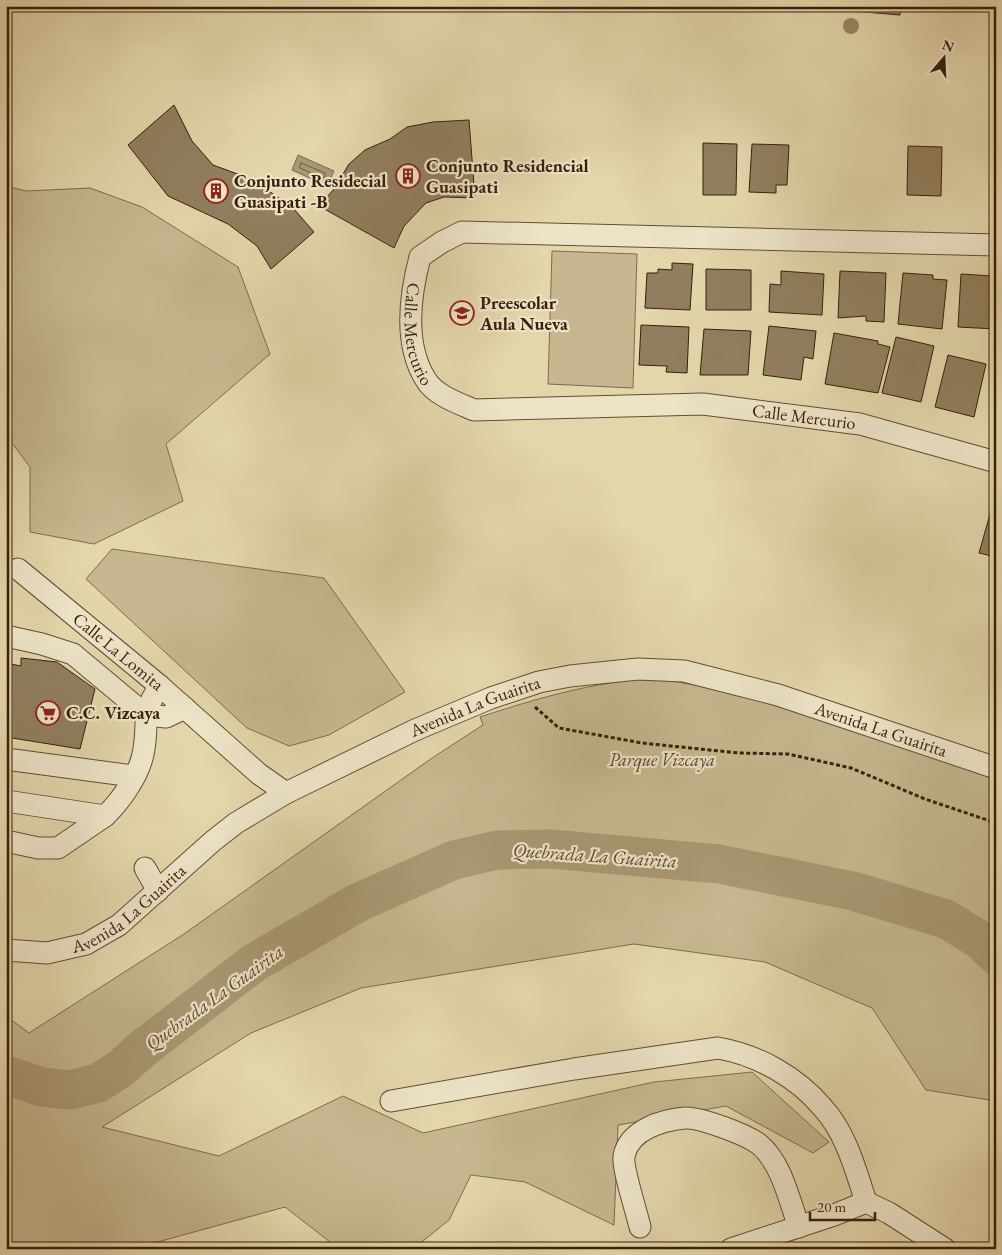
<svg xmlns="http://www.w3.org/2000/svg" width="1002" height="1255" font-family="'EB Garamond',serif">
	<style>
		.green { fill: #c6b790; stroke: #806b4d }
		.water { fill: #a99874; stroke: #7c684a }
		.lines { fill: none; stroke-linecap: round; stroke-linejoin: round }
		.shore { stroke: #715c3f; stroke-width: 1 }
		.river { stroke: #a99874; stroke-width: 39 }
		.building { fill: #917e5e; stroke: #391f0a }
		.minor-casing { stroke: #644d32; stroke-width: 23 }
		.path { stroke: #391f0a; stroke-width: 3; stroke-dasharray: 4 2.5; stroke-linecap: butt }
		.minor { stroke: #ede4c8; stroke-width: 21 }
		.tree { fill: #998665 }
		.labels { text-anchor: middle; stroke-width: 4.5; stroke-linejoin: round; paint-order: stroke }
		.poi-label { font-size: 18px; font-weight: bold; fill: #391f0a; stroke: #ede4c8; text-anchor: start }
		.street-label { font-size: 18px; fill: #391f0a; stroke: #ede4c8 }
		.park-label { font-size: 18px; font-style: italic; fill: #5c452c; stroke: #ede4c8 }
		.water-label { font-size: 19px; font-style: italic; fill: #60492f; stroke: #ede4c8 }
	</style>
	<rect width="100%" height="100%" fill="#e3d6ab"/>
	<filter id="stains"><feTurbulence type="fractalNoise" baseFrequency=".004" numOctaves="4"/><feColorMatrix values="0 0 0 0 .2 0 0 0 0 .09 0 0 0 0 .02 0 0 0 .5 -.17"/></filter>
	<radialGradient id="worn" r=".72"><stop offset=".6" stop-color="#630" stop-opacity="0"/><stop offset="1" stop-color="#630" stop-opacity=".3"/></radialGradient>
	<path class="green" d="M6,186L26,191L90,188L142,207L238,267L270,354L166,444L183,501L94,544L30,532V467L6,435Z
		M552,251L637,254L633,388L548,384Z
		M112,549L324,578L405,692L329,735L289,746L247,728L86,579Z
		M640,679L672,681L739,693L996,778V1101L926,1090L872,1008L765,962L634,944L361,988L251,1033L102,1127L219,1156L343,1096L423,1133L654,1082L752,1072L829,1142L813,1153L726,1106L618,1125L614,1225L525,1182L471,1175L449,1220L413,1249H339L285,1207L143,1246L142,1249H6V1016L29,1033L184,934L432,758L483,725L480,717C535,699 583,685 640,679Z"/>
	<path class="water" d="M298,155L334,171L327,186L292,170Z"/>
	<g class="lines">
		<path class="shore" d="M301,163L325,173V177L322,178L300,168Z"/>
		<path class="river" d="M6,1075L42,1087L70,1090L98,1083L120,1069L141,1050L255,962L359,902L454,860L497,850L551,849L719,864L853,891L946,919L980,940L996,955"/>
	</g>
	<path class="building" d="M852,6H901L900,15L852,11Z
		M174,105L192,141L213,165L243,176L262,186L293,208L314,232L271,269L257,246L228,224L168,196L128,145Z
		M469,120L475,198L444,197L426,203L404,226L394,248L319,206L334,189L349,164L365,150L390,139L407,127L433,122Z
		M703,143L737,144L736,195H703Z
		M752,144L789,145L787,185H776V193L749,192Z
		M908,146L942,147L941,196L907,195Z
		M672,263L693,264L690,310L645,308L647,273H658V269L672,270Z
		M706,269L751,270V310H706Z
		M781,271L824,274L822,315L769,312L770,284L781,285Z
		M840,271L886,273L884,322L866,321V316L838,318Z
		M903,273L933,275V279L947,280L942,329L898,324Z
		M961,274L992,276L990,296H996V329L958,327Z
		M641,325L689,327L687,373L666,372L667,366L639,365Z
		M769,326L816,331L813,359L804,357L801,380L763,375Z
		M704,329L751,331L748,375H700Z
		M834,333L878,341V344L890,347L878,393L825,384Z
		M896,337L934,346L921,402L882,393Z
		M948,355L986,364L974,417L935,407Z
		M996,399V423L990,421Z
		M996,493V557L979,553Z
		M21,658L57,662L95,689L80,749L6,737V663L21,666Z"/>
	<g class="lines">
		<g class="minor-casing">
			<g id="minor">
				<path id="s1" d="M996,245L462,232L442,242L420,257C410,295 403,344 426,380C435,395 458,403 474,410L703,404L860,424L996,462"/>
				<path id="s2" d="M18,569L160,686L259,774L286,793"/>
				<path d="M6,636L42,644L73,654L146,715L166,717L185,708"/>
				<path d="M6,759L133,776"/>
				<path d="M6,801L105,816C122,800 141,772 144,749C149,718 140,715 160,686"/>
				<path d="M6,841L38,848H58L105,816"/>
				<path d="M145,868L158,891"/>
				<path id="s3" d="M6,950L47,953L86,944L119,925L213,841L236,823L286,793L415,730L491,698L539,682L570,676L638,669L684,671L778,695L996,768"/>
				<path d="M391,1101L574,1069L718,1048C758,1055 797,1077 823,1108C846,1133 856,1171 866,1202"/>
				<path d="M866,1202L889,1213L945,1249"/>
				<path d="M640,1227C637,1213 622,1168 624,1156C629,1130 662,1120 685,1118C700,1117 748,1135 760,1145C782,1164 789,1200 799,1227"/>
				<path d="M731,1249L834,1215L866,1202"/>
			</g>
		</g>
		<path class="path" d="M535,707L559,728L642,743L739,753L788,754L851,768L925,799L996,823"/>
		<use href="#minor" class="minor"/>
	</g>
	<circle class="tree" cx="851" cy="26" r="8"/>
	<defs>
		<g id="building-ring" transform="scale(1.25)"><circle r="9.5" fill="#ede4c8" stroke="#8f2418" stroke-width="1.5"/><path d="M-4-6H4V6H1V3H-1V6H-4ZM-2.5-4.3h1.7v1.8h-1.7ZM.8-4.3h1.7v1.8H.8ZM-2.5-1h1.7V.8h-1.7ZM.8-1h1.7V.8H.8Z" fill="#8f2418"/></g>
		<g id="school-ring" transform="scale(1.25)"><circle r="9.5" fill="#ede4c8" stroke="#8f2418" stroke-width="1.5"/><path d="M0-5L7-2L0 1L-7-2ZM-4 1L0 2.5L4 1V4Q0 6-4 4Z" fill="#8f2418"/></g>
		<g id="supermarket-ring" transform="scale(1.25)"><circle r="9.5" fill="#ede4c8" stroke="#8f2418" stroke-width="1.5"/><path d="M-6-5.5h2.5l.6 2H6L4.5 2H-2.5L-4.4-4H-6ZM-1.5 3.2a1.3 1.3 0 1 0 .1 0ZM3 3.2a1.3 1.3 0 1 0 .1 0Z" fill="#8f2418"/></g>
	</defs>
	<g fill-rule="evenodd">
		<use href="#building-ring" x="408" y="176"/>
		<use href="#building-ring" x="216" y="191"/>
		<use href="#school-ring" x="462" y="313"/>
		<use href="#supermarket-ring" x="48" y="713"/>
	</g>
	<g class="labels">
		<g class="poi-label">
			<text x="426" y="172">Conjunto Residencial<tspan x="426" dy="21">Guasipati</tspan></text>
			<text x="234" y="187">Conjunto Residecial<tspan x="234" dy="21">Guasipati -B</tspan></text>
			<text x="480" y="309">Preescolar<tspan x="480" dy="21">Aula Nueva</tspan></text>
			<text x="66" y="719">C.C. Vizcaya</text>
		</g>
		<g class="street-label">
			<text dy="6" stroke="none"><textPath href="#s1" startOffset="662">Calle Mercurio</textPath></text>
			<text dy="6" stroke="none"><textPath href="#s1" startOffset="1098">Calle Mercurio</textPath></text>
			<text dy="6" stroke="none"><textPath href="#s2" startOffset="130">Calle La Lomita</textPath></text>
			<text dy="6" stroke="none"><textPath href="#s3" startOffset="541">Avenida La Guairita</textPath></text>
			<text dy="6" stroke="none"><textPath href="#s3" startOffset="961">Avenida La Guairita</textPath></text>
			<text dy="6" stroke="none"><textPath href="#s3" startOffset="136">Avenida La Guairita</textPath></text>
		</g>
		<g class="park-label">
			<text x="662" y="766">Parque Vizcaya</text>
		</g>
		<g class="water-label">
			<text transform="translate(595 855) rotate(4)" y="7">Quebrada La Guairita</text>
			<text transform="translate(214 997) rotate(-36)" y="7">Quebrada La Guairita</text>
		</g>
	</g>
	<rect width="1002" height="1255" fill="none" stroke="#e3d6ab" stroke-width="25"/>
	<rect x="8" y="8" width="987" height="1240" fill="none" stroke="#391f0a" stroke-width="2.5"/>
	<rect x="12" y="12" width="977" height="1230" fill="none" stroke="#391f0a"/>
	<g transform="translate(944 58) rotate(19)" stroke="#ede4c8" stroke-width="4" paint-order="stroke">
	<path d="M0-4L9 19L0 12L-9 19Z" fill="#391f0a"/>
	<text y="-8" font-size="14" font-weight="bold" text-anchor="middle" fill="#391f0a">N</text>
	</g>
	<path d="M810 1212v8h65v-8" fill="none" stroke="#391f0a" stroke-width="2.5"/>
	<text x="817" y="1212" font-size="15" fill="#391f0a" stroke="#ede4c8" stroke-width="4" paint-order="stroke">20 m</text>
	<rect width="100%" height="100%" filter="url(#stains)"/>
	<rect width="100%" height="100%" fill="url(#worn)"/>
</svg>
